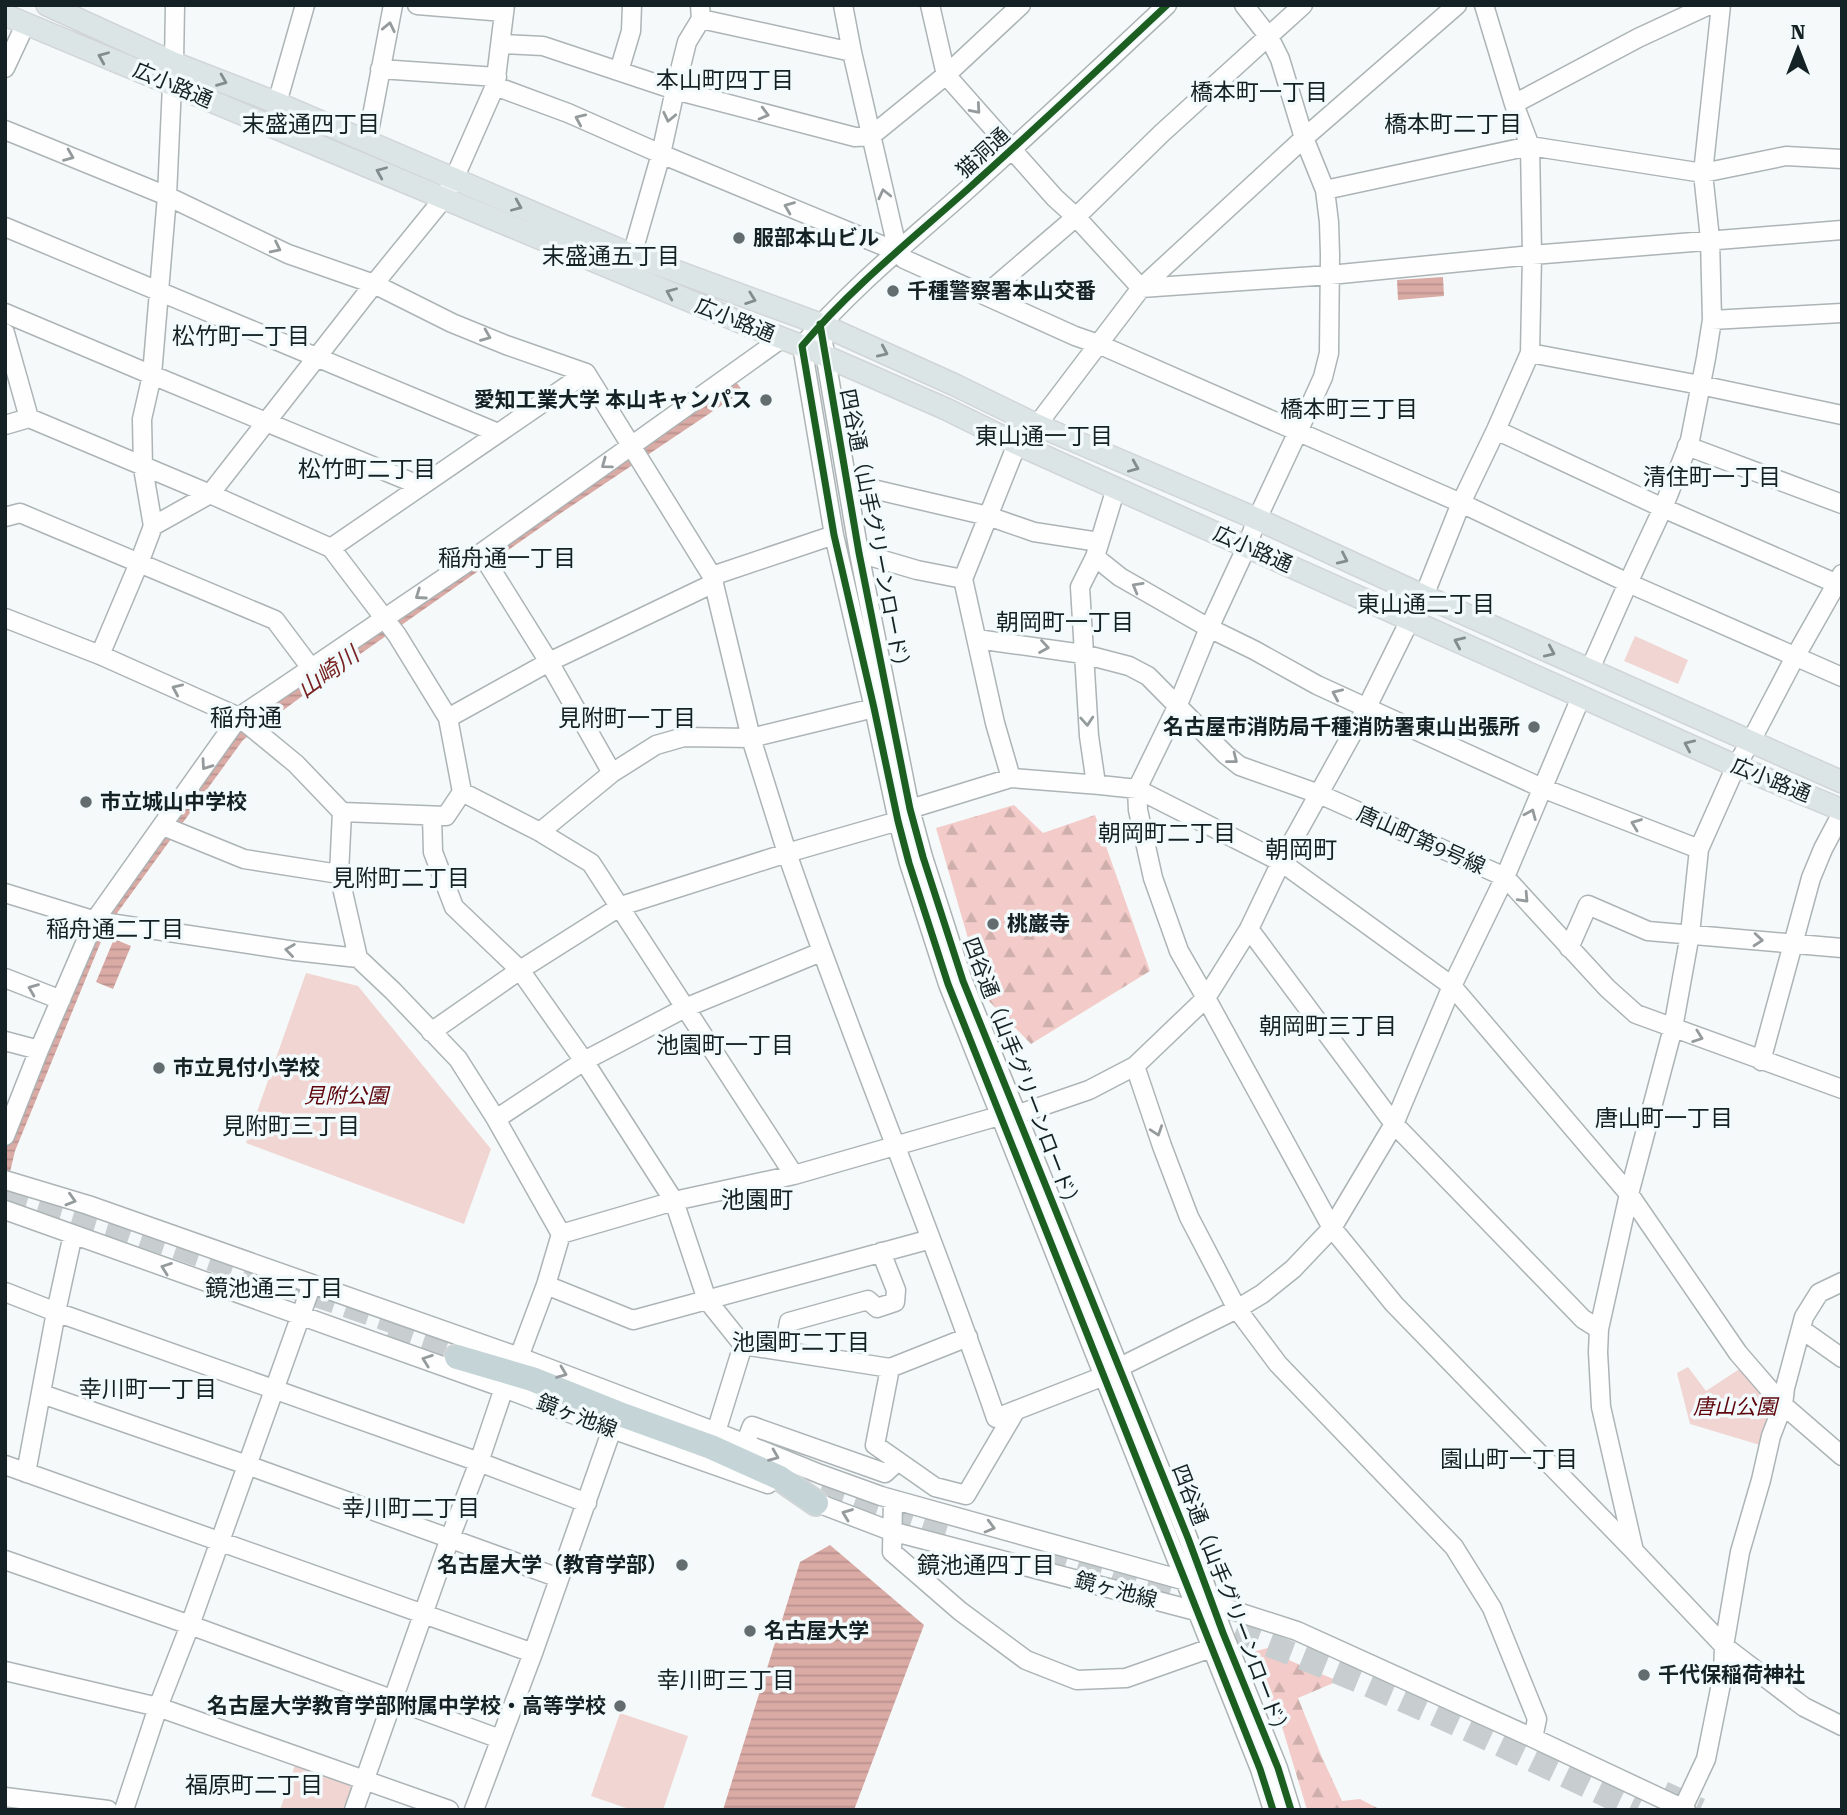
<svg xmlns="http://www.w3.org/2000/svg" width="1847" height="1815" font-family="'Roboto Serif','Noto Sans JP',serif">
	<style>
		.green { fill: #f0d5d2 }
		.forest { fill: url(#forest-firs) }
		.water { fill: url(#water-rules) }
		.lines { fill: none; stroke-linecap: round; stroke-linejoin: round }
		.highway-tunnel { stroke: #c8ced0; stroke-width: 24; stroke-dasharray: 24 12; stroke-linecap: butt }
		.minor-casing { stroke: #acb4b6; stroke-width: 21 }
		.major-casing { stroke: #d1d5d6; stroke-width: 24 }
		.highway-casing { stroke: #d1d5d6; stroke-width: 28 }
		.minor { stroke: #fefefe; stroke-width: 18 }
		.major { stroke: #dce5e6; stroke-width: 21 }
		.highway { stroke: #c5d4d7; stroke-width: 24 }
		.cycleway-casing { stroke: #f3fafc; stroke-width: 11 }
		.cycleway { stroke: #1b5e20; stroke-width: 7 }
		.oneway { stroke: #959b9d }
		.oneway2 { stroke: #828d90 }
		.poi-dot { fill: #636d70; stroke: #f3fafc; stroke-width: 2.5 }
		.labels { text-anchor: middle; stroke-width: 7; stroke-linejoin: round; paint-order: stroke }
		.street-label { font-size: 21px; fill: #142226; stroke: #f3fafc }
		.poi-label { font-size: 21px; font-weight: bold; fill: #142226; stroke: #f3fafc; text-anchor: start }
		.park-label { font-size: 21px; font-style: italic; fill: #5d050b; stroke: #f3fafc }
		.neighbourhood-label { font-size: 23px; fill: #142226; stroke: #f3fafc }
		.water-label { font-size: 23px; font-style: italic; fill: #782322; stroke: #f3fafc }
		.quarter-label { font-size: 24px; fill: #142226; stroke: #f3fafc }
	</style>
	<defs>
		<pattern id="forest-firs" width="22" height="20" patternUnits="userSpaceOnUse" patternTransform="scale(1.75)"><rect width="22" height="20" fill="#f3ccc9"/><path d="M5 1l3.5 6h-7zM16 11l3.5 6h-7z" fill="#cfafac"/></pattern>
		<pattern id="water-rules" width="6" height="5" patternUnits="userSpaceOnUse" patternTransform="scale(1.75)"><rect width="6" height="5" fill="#daaaa5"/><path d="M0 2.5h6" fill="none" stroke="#ba928e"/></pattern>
	</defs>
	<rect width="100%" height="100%" fill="#f5f9fa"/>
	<path class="green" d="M1635,636L1688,660L1678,684L1624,661Z
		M306,973L358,986L491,1149L464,1224L246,1143Z
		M1688,1367L1706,1391L1741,1368L1772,1405L1760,1445L1690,1424L1677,1373Z
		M620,1713L688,1736L663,1810H632L591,1796Z
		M296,1762L352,1787L343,1810H280Z"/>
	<path class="forest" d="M1014,805L1043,833L1095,815L1150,971L1031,1044L985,997L936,828Z
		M1268,1648L1291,1661L1338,1681L1298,1698L1321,1755L1342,1801L1360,1799L1381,1810H1307L1283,1730L1252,1652Z"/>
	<path class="water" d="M1443,277L1444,296L1398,300L1397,280Z
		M736,382L743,391L561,513L339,669L243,740L107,927L15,1151L5,1193L6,1147L97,927L227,745L254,714Z
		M114,939L131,946L113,989L96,982Z
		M830,1545L924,1625L854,1810H723L800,1562Z"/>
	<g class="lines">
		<path class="highway-tunnel" d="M5,1192L109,1224L409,1327
			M388,1333L457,1357
			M819,1495L950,1539
			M1045,1550L1210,1602
			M1201,1621C1352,1671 1495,1742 1637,1810
			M1663,1793L1700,1810"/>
		<g class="minor-casing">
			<path id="minor" d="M175,5L174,63L172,85L167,196L152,375L142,419L143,468L153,526L210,494L374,284L444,198L454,179L495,86L505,5
				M417,5L504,12
				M843,5L852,52
				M930,5L946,75L1055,198L1076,217L1141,288
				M1167,5C1101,67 1035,129 968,189C912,239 850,289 802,346L834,535L874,708L898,821L909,863L948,984L1260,1769L1273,1810
				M1244,5L1269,37L1280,59L1304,138L1325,190L1329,222L1330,255L1329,353L1323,377L1309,408L1257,519L1247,546L1209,628L1177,707L1137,789L1138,810L1153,878L1179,951L1206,998L1332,1228L1394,1304L1634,1551
				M1484,5L1514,104L1530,146L1532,255L1530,353L1700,385L1842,415
				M701,19L852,52L898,252
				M501,44L543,46L675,90L855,137L871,136L946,75L1021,5
				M5,68L26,23
				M380,69L497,77
				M619,71L631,31L632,5
				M495,86L568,113L661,154L898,252L904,259L1075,336L1098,344L1461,503L1628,583L1842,677
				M277,103L305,5
				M1514,104L1638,38L1709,5
				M5,130L167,196L288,254L374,284L452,323L506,345L586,373L712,576L751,738L787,853L621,906L520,970L431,1032
				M367,142L393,5
				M1325,190L1530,146L1703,173L1786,156L1842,159
				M5,227L498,433
				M632,255L661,154L675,90L687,42L701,19L700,5
				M1141,288L1330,275L1532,255L1842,230
				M985,295L1076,217L1162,133L1303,5
				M5,313L152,375L421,486
				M1712,320L1842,313
				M820,324L859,553L910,809L923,857L963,981L1188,1538L1223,1633L1278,1768L1291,1810
				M5,333L29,418L210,494L331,548L397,635L448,718L462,792L446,816L342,812L296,764L239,717L100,655L5,618
				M5,425L29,418
				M1037,425L1141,288L1304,138L1457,5
				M1496,430L1663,508L1842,586
				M1687,446L1842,504
				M847,483L988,516L1034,532L1099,542
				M5,517L20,513L275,620L311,668
				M331,548L586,373
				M481,553L549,662L612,773
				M859,553L917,570L963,579
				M1095,557L1120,577L1209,628L1254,650L1317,685L1542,788L1699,849
				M1842,574L1795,657L1751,741L1736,766L1699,849L1690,934L1673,1028L1629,1194L1599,1329L1598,1352L1601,1407L1634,1551L1724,1646L1804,1707L1842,1726
				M712,576L834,535
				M1424,596L1461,503L1496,430L1530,353
				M977,639L1083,654L1129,666L1148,676L1226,755L1240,766L1319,794L1505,877L1607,988L1636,1014L1842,1089
				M100,655L139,563L153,526
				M1590,669L1628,583L1663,508L1690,440L1706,358L1712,320L1710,239L1703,173L1721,5
				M448,718L549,662L714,583
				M1011,778L995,723L963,579L1017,444
				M1096,784L1089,736L1080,587L1095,557L1116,488
				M462,792L540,832L591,863L794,1175
				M910,809L1011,778L1100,785L1137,789L1281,862L1452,986L1629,1194L1738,1353L1783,1405L1842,1456
				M342,812L339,874L358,958L393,991L458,1059L496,1119L561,1234L546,1285L519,1357
				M432,816L433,852L454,907L520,970L584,1061L674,1201L707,1300L743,1345L716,1432
				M898,821L787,853C852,1043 931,1228 996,1418L1104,1376
				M163,826L244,859L339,874
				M540,832L612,773L656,745L684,737L751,738L874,708
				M5,893L96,921L295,951L358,958
				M1249,929L1394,1124L1583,1319L1599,1329
				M1569,948L1588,905L1648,931L1842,948
				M5,978L61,1000
				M5,1041L39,1050
				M1761,1061L1811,878L1823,849L1842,813
				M1135,1066L1162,1146L1189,1217L1237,1309L1278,1364L1454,1547L1492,1608L1537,1719L1533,1738
				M1016,1115L1089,1090L1135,1066L1206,998L1249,929L1281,862L1367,707L1410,620
				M496,1119L584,1061L685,1008L821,952
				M5,1136L39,1050L95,920L239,717L481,553L781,339
				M5,1180L88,1205L519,1357L716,1432L820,1474L881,1496L1186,1581L1213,1604L1297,1631L1533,1738L1686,1810
				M5,1210L504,1388L612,1429L768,1484
				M561,1234L674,1201L794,1175L999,1116
				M546,1285L633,1320L931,1239
				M5,1292L56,1312L479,1462L587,1503
				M1801,1329L1842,1358
				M743,1345L890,1368L968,1337
				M784,1351L789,1322L868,1300L877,1308L895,1302L896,1290L881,1252
				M1120,1367L1237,1309L1262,1294L1293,1269L1332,1228L1394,1124L1452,986L1505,877L1581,697
				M890,1368L875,1445L935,1487L966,1495L1016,1410
				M42,1394L247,1465L559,1578
				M745,1444L752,1426L885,1473L898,1461
				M5,1465L533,1653
				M26,1473L56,1312L73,1234
				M807,1499L891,1531L1196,1611L1204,1608
				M893,1500L892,1552L960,1611L1026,1660L1077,1680L1126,1678L1211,1648
				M5,1560L190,1625L500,1739
				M5,1671L158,1707L449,1810
				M5,1797L108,1810
				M1683,1808L1706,1759L1723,1674L1724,1646L1740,1552L1761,1480L1771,1436L1783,1405L1785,1388L1804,1317L1819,1293L1842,1282
				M124,1810L158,1707L190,1625L312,1284
				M354,1810L450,1538L479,1462L504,1388
				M474,1810L533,1653L612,1429"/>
		</g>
		<g class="major-casing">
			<path id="major" d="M47,5L174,63L277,103L632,255L820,324L955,385L1037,425L1257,519L1424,596L1842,782
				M5,15L745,324L802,346L946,409L1017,444L1736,766L1842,810"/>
		</g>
		<g class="highway-casing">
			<path id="highway" d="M457,1357L532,1379L617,1413L711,1447L780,1478L816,1503"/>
		</g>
		<use href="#minor" class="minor"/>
		<use href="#major" class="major"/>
		<use href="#highway" class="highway"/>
		<g class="cycleway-casing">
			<path id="cycleway" d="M1167,5C1101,67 1035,129 968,189C912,239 850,289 802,346L834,535L874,708L898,821L909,863L948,984L1260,1769L1273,1810
				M820,324L859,553L910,809L923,857L963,981L1188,1538L1223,1633L1278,1768L1291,1810"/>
		</g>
		<use href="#cycleway" class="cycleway"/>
	</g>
	<defs><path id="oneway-chevron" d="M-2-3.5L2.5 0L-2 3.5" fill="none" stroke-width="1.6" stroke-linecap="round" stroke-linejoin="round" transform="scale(1.75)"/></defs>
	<g class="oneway">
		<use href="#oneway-chevron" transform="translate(389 27) rotate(-78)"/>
		<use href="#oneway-chevron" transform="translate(976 109) rotate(49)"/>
		<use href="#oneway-chevron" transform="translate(764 114) rotate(15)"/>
		<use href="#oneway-chevron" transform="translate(669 117) rotate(102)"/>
		<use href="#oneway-chevron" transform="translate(580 119) rotate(-156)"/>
		<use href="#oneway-chevron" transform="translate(69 156) rotate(22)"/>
		<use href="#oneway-chevron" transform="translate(884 194) rotate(-103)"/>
		<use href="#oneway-chevron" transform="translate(789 207) rotate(-158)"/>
		<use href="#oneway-chevron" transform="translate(276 248) rotate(26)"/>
		<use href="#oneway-chevron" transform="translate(486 336) rotate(22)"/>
		<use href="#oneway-chevron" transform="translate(606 464) rotate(144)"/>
		<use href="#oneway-chevron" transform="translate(1137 587) rotate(-150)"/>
		<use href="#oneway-chevron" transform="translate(420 595) rotate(145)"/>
		<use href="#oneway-chevron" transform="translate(1044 647) rotate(9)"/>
		<use href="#oneway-chevron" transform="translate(177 689) rotate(-156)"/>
		<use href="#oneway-chevron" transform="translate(1337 694) rotate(-156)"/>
		<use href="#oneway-chevron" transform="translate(1087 721) rotate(86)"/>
		<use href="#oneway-chevron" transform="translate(1233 759) rotate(38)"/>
		<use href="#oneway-chevron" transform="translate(206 765) rotate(125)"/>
		<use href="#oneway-chevron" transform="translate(1531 814) rotate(-67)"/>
		<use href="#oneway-chevron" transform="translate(1636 824) rotate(-159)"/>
		<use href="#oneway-chevron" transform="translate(1524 898) rotate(47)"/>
		<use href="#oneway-chevron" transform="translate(1758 940) rotate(5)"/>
		<use href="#oneway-chevron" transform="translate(290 950) rotate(-172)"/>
		<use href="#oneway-chevron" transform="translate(33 989) rotate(-158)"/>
		<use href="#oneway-chevron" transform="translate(1698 1037) rotate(20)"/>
		<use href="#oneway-chevron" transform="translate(1157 1131) rotate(71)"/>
		<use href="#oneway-chevron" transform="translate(71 1200) rotate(17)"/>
		<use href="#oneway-chevron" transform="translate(166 1268) rotate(-160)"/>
		<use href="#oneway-chevron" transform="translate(427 1360) rotate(-160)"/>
		<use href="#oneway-chevron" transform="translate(562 1373) rotate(21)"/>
		<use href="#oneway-chevron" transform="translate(774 1456) rotate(22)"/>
		<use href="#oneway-chevron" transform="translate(847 1514) rotate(-159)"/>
		<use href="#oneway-chevron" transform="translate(990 1527) rotate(15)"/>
	</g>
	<g class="oneway2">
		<use href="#oneway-chevron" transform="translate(103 57) rotate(-157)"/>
		<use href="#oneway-chevron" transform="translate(222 81) rotate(22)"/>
		<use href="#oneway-chevron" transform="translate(381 172) rotate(-157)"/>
		<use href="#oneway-chevron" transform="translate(517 206) rotate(23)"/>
		<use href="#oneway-chevron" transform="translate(671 293) rotate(-157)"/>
		<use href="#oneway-chevron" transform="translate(751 299) rotate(20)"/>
		<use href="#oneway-chevron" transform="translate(883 352) rotate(24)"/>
		<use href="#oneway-chevron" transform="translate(1134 467) rotate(23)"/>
		<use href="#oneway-chevron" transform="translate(1343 559) rotate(25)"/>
		<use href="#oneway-chevron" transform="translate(1459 642) rotate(-156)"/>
		<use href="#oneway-chevron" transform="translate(1550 652) rotate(24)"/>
		<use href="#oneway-chevron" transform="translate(1689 745) rotate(-156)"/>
	</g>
	<g class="poi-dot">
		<circle cx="739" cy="238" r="7"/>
		<circle cx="893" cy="291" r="7"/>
		<circle cx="766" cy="400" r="7"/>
		<circle cx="1534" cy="727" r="7"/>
		<circle cx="86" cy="802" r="7"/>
		<circle cx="993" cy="924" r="7"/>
		<circle cx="159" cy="1068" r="7"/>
		<circle cx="682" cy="1565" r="7"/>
		<circle cx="750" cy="1631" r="7"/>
		<circle cx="1644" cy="1675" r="7"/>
		<circle cx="620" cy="1706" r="7"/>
	</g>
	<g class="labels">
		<g class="street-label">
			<text transform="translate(173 85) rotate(23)" y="7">広小路通</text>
			<text transform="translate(983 153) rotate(-42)" y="7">猫洞通</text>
			<text transform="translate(735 320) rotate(22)" y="7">広小路通</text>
			<text transform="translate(875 533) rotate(79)" y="7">四谷通（山手グリーンロード）</text>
			<text transform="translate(1253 549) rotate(24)" y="7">広小路通</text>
			<text transform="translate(1771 780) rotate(22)" y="7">広小路通</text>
			<text transform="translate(1421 840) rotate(24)" y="7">唐山町第9号線</text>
			<text transform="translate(1022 1075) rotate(69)" y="7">四谷通（山手グリーンロード）</text>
			<text transform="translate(577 1416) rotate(21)" y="7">鏡ヶ池線</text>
			<text transform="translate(1116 1590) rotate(15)" y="7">鏡ヶ池線</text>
			<text transform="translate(1231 1602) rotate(69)" y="7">四谷通（山手グリーンロード）</text>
		</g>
		<g class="poi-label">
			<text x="753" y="245">服部本山ビル</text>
			<text x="907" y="298">千種警察署本山交番</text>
			<text x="752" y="407" text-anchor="end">愛知工業大学 本山キャンパス</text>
			<text x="1520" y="734" text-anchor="end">名古屋市消防局千種消防署東山出張所</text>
			<text x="100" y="809">市立城山中学校</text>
			<text x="1007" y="931">桃巌寺</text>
			<text x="173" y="1075">市立見付小学校</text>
			<text x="668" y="1572" text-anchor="end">名古屋大学（教育学部）</text>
			<text x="764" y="1638">名古屋大学</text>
			<text x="1658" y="1682">千代保稲荷神社</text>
			<text x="606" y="1713" text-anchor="end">名古屋大学教育学部附属中学校・高等学校</text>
		</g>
		<g class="park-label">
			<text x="346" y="1103">見附公園</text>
			<text x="1735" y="1414">唐山公園</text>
		</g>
		<g class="neighbourhood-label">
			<text x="725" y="88">本山町四丁目</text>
			<text x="1259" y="100">橋本町一丁目</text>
			<text x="311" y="132">末盛通四丁目</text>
			<text x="1453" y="132">橋本町二丁目</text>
			<text x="611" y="264">末盛通五丁目</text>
			<text x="241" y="344">松竹町一丁目</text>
			<text x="1349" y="417">橋本町三丁目</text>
			<text x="1044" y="444">東山通一丁目</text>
			<text x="367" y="477">松竹町二丁目</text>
			<text x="1712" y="485">清住町一丁目</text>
			<text x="507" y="566">稲舟通一丁目</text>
			<text x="1426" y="612">東山通二丁目</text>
			<text x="1065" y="630">朝岡町一丁目</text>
			<text x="627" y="726">見附町一丁目</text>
			<text x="1167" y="841">朝岡町二丁目</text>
			<text x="401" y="886">見附町二丁目</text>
			<text x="115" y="937">稲舟通二丁目</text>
			<text x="1328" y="1034">朝岡町三丁目</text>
			<text x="725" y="1053">池園町一丁目</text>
			<text x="1664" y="1126">唐山町一丁目</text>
			<text x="291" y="1134">見附町三丁目</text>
			<text x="274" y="1296">鏡池通三丁目</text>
			<text x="801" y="1350">池園町二丁目</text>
			<text x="148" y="1397">幸川町一丁目</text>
			<text x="1509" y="1467">園山町一丁目</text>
			<text x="411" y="1516">幸川町二丁目</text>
			<text x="986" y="1573">鏡池通四丁目</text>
			<text x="726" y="1688">幸川町三丁目</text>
			<text x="254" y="1793">福原町二丁目</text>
		</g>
		<g class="water-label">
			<text transform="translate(328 672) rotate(-36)" y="8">山崎川</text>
		</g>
		<g class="quarter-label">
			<text x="246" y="726">稲舟通</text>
			<text x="1301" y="858">朝岡町</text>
			<text x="757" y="1208">池園町</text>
		</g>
	</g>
	<rect width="1847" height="1815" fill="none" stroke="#142226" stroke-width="14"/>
	<g transform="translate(1798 49)" stroke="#f3fafc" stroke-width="5" paint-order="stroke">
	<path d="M0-5L12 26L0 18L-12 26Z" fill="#142226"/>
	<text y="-10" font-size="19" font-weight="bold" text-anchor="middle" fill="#142226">N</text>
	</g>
</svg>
